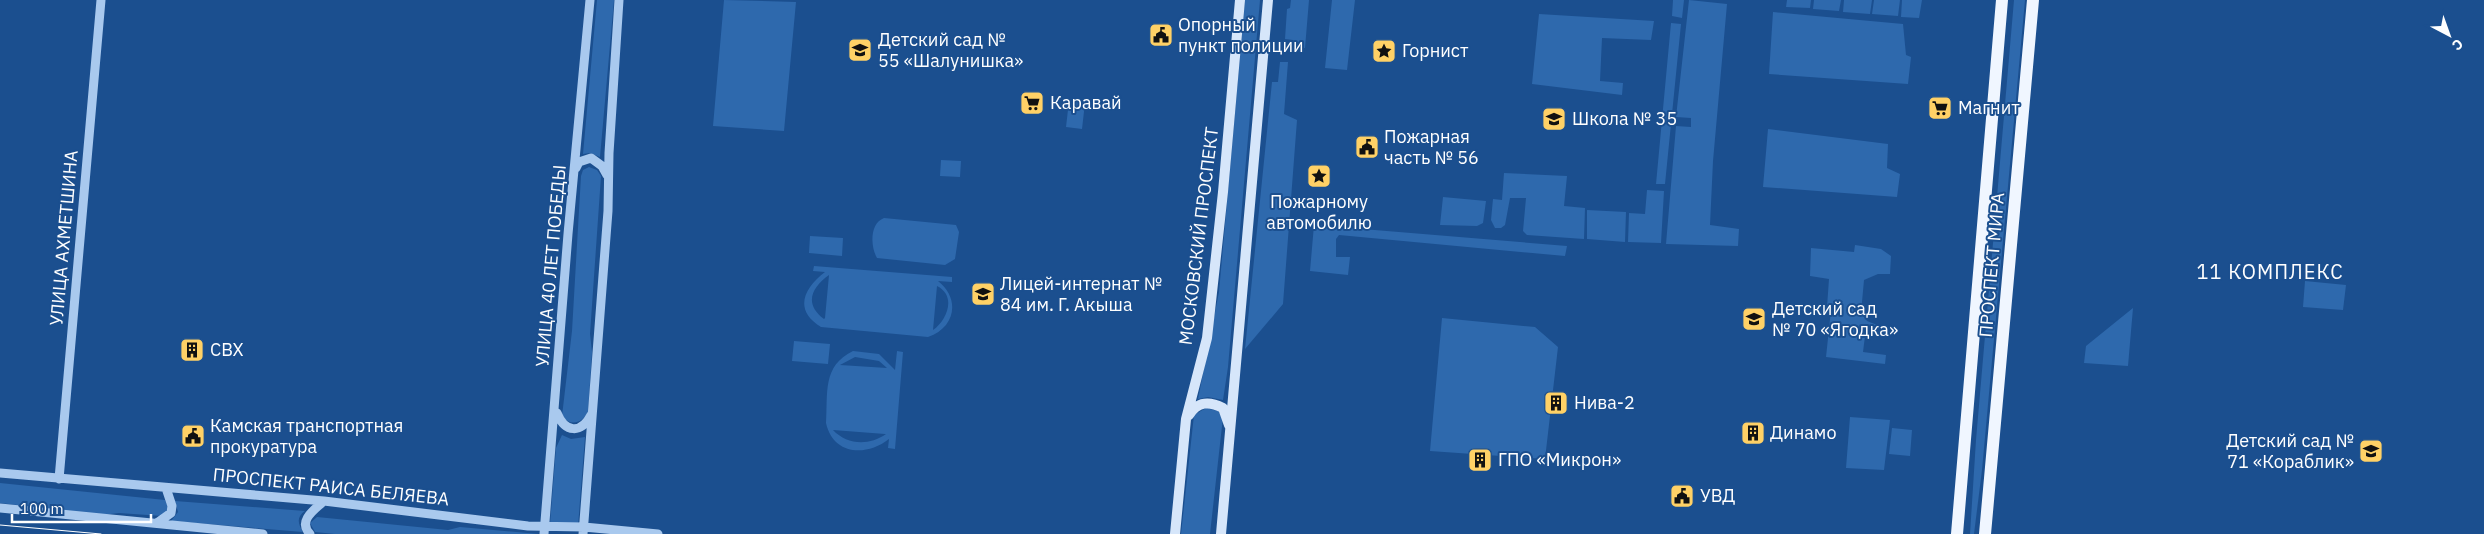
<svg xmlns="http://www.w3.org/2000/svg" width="2484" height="534" font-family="'IBM Plex Sans',sans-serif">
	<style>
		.green { fill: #2e69ad; fill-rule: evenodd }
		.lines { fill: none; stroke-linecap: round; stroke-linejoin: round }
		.tertiary { stroke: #a9c9ee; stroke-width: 9 }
		.secondary { stroke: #d6e6fa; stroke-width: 10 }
		.primary { stroke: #f0f6ff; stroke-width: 12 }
		.tram { stroke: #fff; stroke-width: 1 }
		.labels { text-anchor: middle; stroke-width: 4; stroke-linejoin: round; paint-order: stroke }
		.poi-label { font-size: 18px; fill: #fff; stroke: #1b4f8f; text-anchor: start }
		.street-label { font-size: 18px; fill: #fff; stroke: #1b4f8f }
		.quarter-label { font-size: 20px; letter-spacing: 1px; fill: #fff; stroke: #1b4f8f }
	</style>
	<rect width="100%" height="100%" fill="#1b4f8f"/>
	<path class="green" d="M597,0H614L600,157L590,153L583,154Z
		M724,0L796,2L784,131L713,126Z
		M1245,0H1260L1228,367L1223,400L1208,397L1198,399L1219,292Z
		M1291,0H1309L1305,48L1294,47L1293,40L1285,39L1287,9L1290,8Z
		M1332,0H1355L1347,70L1325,68Z
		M1673,0H1684L1682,18L1672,16Z
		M1689,0L1727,4L1713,161L1710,225L1739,229L1738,246L1666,244L1676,126L1691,127V118L1676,117Z
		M1787,0H1811L1810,8L1786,7Z
		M1814,0H1841L1839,11L1813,9Z
		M1844,0H1872L1870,14L1843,12Z
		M1874,0H1900L1898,16L1872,14Z
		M1902,0H1922L1919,18L1901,17Z
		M2014,0H2025L1982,470L1974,534H1970L1976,440Z
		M1773,12L1903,24L1906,55L1911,57L1908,84L1769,74Z
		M1539,14L1654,21L1651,40L1602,38L1600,81L1623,83L1622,95L1532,84Z
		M1671,23L1681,24L1665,184H1656Z
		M1280,62H1288L1284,114L1297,120L1283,304L1245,349L1272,82H1278Z
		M1069,101L1085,103L1082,129L1066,127Z
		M1768,129L1888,144L1887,168L1900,174L1897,197L1763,187Z
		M941,160L961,161L960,177L940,176Z
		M589,167L597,170L601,176L590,334L592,352L588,412C582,423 571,427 562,416L572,331L581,176L583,170Z
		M1504,173L1567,176L1564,206L1585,208L1584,239L1527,235L1523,231L1526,198H1510L1505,225L1501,228H1495L1491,220L1493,199L1502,200Z
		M1647,190L1664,191L1661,243L1628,242L1629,213L1645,214Z
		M1443,197L1486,201L1483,223L1477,226L1440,225Z
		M1587,210L1626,212L1625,242L1587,239Z
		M884,218L956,225L959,232L955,259L945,265L877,258C870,246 870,223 884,218Z
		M1314,225L1567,246L1565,256L1339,235L1336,239V257H1350L1348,275L1310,271Z
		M810,236L843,238L842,256L809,253Z
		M1855,245L1881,249L1891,256L1890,274H1878L1864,280L1861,313L1867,321L1877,325L1876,335L1865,336L1863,352L1886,355L1885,364L1826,357L1831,310L1827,307L1829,279L1810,276L1811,248L1854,252Z
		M814,266L952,277V282L938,281C961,299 955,328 928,337L821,327C793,310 804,288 825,272L813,271ZM829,275L825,318L824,319C804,304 811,288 829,275ZM937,286C957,296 947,320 933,330Z
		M2305,281L2346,285L2343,310L2303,307Z
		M2133,308L2128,366L2084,363L2086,346Z
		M1442,318L1535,327L1558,347L1545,459L1430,451Z
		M794,341L830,344L828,364L792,361Z
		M853,351L879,354L895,370L897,351L903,352L895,449L888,448L889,439C866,457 833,455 826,423C828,393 822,366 853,351ZM855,357L879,361L887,368L840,365ZM833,430L885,434H886C869,446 847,445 833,430Z
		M1206,408L1218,411L1223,417L1210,534H1181L1194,415Z
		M1850,417L1890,420L1884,470L1846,468Z
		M1892,428L1912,430L1910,456L1889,454Z
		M562,435L571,439L585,437L578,526L550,524L556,448Z
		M0,483L165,500L169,509L162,516L119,513L102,515L0,503Z
		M175,501L305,511C296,517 298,524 303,532L171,521L178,512Z
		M317,517L448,530L460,527L539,534H335L315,532L310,523Z"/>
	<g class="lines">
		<path class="tertiary" d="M576,168L579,162L591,158L602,166L607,175
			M557,413C565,433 581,434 591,415
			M0,473L324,501L528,526L584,527L658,534
			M59,479L101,0
			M0,508L263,534
			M157,523L171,513L172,506L166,488
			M310,534C297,521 315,509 324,501
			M544,534L568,234L590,0
			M583,534L608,211L609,153L619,0"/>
		<path class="secondary" d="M1189,415C1198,401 1209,401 1223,408L1229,425
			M1175,534L1186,419L1207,338L1223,192L1240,0
			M1221,534L1268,0"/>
		<path class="primary" d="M1957,534L2002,0
			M1985,534L2033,0"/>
		<path class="tram" d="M0,525L101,534"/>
	</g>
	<defs>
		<g id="civic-square" transform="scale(1.25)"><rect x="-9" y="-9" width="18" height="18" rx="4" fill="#ffd166" stroke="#1b4f8f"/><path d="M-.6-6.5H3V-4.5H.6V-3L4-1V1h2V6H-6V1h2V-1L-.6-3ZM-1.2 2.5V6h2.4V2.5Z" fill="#111"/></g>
		<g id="school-square" transform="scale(1.25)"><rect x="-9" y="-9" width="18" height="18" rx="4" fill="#ffd166" stroke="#1b4f8f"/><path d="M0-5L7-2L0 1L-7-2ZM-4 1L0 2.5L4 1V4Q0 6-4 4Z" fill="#111"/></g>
		<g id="sight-square" transform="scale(1.25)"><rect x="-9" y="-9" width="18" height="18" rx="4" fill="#ffd166" stroke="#1b4f8f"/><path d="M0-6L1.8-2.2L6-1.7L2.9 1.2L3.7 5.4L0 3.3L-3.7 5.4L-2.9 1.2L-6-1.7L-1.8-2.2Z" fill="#111"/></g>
		<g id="supermarket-square" transform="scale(1.25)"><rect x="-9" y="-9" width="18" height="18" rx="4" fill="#ffd166" stroke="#1b4f8f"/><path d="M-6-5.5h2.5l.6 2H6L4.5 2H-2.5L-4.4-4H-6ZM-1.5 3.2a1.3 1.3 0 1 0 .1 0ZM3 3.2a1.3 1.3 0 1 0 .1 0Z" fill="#111"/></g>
		<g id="building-square" transform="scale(1.25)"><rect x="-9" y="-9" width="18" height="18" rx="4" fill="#ffd166" stroke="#1b4f8f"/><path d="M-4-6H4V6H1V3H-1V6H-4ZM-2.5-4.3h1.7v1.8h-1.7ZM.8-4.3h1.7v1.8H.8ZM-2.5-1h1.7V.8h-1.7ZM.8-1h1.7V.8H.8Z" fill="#111"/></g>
	</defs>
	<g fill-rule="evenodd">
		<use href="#civic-square" x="1161" y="35"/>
		<use href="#school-square" x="860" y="50"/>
		<use href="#sight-square" x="1384" y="51"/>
		<use href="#supermarket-square" x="1032" y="103"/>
		<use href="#supermarket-square" x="1940" y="108"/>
		<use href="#school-square" x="1554" y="119"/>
		<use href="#civic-square" x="1367" y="147"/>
		<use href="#sight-square" x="1319" y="176"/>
		<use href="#school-square" x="983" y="294"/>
		<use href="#school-square" x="1754" y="319"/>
		<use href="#building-square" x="192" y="350"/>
		<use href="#building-square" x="1556" y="403"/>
		<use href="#building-square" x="1753" y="433"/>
		<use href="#civic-square" x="193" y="436"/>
		<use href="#school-square" x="2371" y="451"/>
		<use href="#building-square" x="1480" y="460"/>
		<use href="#civic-square" x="1682" y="496"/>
	</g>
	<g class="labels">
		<g class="poi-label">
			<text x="1178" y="31">Опорный<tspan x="1178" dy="21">пункт полиции</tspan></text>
			<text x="878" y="46">Детский сад №<tspan x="878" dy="21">55 «Шалунишка»</tspan></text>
			<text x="1402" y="57">Горнист</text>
			<text x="1050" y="109">Каравай</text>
			<text x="1958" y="114">Магнит</text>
			<text x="1572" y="125">Школа № 35</text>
			<text x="1384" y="143">Пожарная<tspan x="1384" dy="21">часть № 56</tspan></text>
			<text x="1319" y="208" text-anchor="middle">Пожарному<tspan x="1319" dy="21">автомобилю</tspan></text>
			<text x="1000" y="290">Лицей-интернат №<tspan x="1000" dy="21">84 им. Г. Акыша</tspan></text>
			<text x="1772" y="315">Детский сад<tspan x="1772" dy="21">№ 70 «Ягодка»</tspan></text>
			<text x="210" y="356">СВХ</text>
			<text x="1574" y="409">Нива-2</text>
			<text x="210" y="432">Камская транспортная<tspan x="210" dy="21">прокуратура</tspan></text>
			<text x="1770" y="439">Динамо</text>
			<text x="2354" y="447" text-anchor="end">Детский сад №<tspan x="2354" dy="21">71 «Кораблик»</tspan></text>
			<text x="1498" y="466">ГПО «Микрон»</text>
			<text x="1700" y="502">УВД</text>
		</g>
		<g class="street-label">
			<text transform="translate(1199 236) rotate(-83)" y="6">МОСКОВСКИЙ ПРОСПЕКТ</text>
			<text transform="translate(64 238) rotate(-85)" y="6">УЛИЦА АХМЕТШИНА</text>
			<text transform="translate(1992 265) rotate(-85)" y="6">ПРОСПЕКТ МИРА</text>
			<text transform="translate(551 266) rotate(-85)" y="6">УЛИЦА 40 ЛЕТ ПОБЕДЫ</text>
			<text transform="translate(331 487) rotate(6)" y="6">ПРОСПЕКТ РАИСА БЕЛЯЕВА</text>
		</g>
		<g class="quarter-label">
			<text x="2270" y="279">11 КОМПЛЕКС</text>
		</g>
	</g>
	<g transform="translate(2449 35) rotate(139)" stroke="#1b4f8f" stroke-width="4" paint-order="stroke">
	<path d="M0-4L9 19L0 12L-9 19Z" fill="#ffffff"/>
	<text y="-8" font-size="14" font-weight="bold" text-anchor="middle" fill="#ffffff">С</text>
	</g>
	<path d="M12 514v8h139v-8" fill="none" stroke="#ffffff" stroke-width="2.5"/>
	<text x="20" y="514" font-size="15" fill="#ffffff" stroke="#1b4f8f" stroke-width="4" paint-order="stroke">100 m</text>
</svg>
